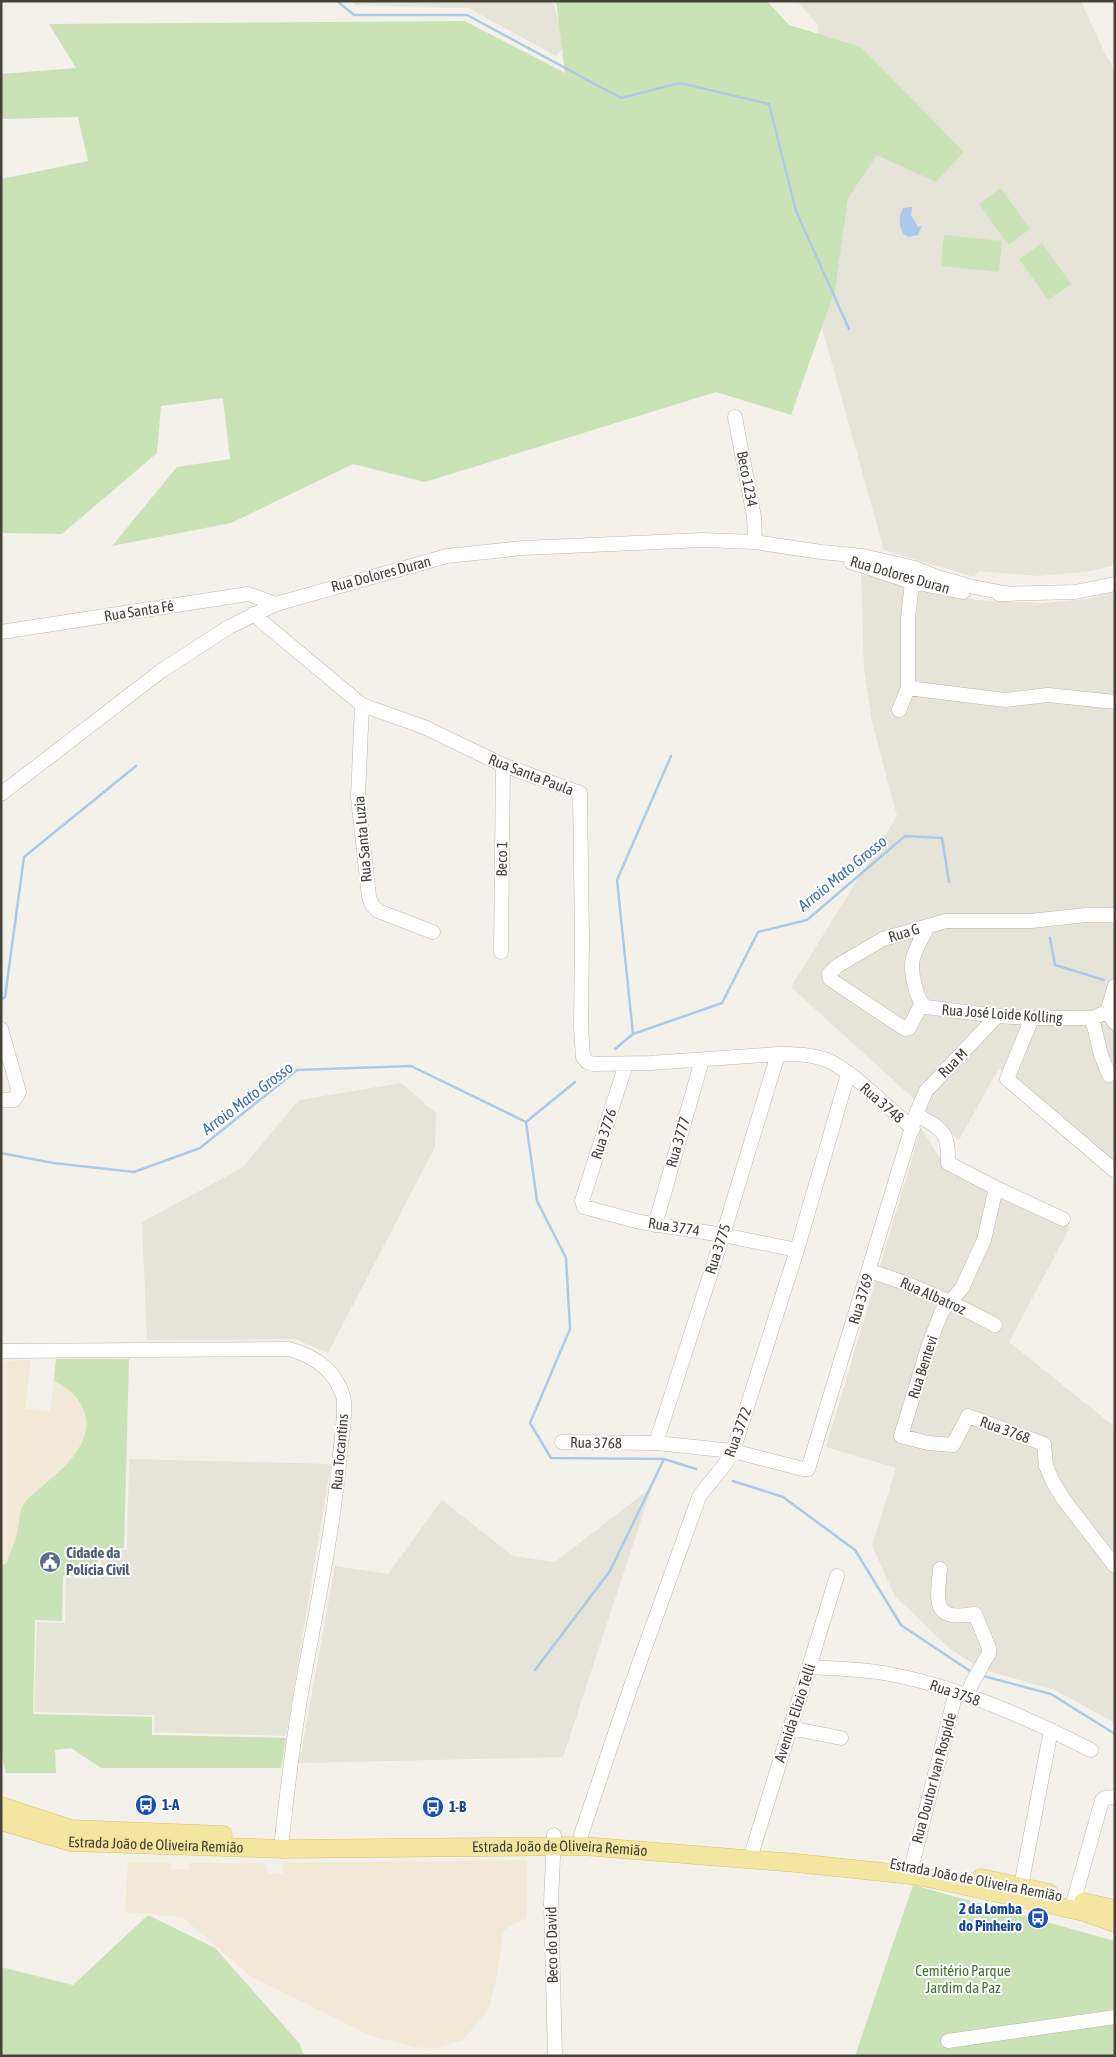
<svg xmlns="http://www.w3.org/2000/svg" width="1116" height="2057" font-family="'Asap Condensed',sans-serif">
	<style>
		.residential { fill: #e6e3d8 }
		.commercial { fill: #f2ead7 }
		.green { fill: #cae3b6 }
		.water { fill: #acc9e9 }
		.lines { fill: none; stroke-linecap: round; stroke-linejoin: round }
		.stream { stroke: #acc9e9; stroke-width: 2.5 }
		.minor-casing { stroke: #bdb9ad; stroke-width: 15 }
		.major-casing { stroke: #d8c472; stroke-width: 19 }
		.minor { stroke: #fff; stroke-width: 14 }
		.major { stroke: #f4e5a1; stroke-width: 18 }
		.labels { text-anchor: middle; stroke-width: 4; stroke-linejoin: round; paint-order: stroke }
		.street-label { font-size: 15px; fill: #464238; stroke: #fff }
		.service-label { font-size: 15px; font-weight: bold; fill: #4e5e75; stroke: #fff; text-anchor: start }
		.transit-label { font-size: 15px; font-weight: bold; fill: #164399; stroke: #fff; text-anchor: start }
		.park-label { font-size: 15px; fill: #437231; stroke: #fff }
		.water-label { font-size: 16px; font-style: italic; fill: #3c6ea7; stroke: #fff }
	</style>
	<rect width="100%" height="100%" fill="#f3f1e9"/>
	<path class="residential" d="M351,1H553L565,46L556,56L468,8L356,5Z
		M797,1H1081L1105,54L1115,70V565L1091,571L1039,576L979,571L974,577L884,550L814,299L818,25Z
		M861,574L976,600L1042,603L1087,599L1115,591V1162L999,1068L959,1140L791,987L897,816L872,722L864,669Z
		M401,1083L436,1113L435,1147L328,1353L295,1339L147,1340L142,1222L242,1168L299,1100Z
		M921,1128L946,1168L1070,1227L1009,1342L1115,1427V1723L1055,1690L981,1669L949,1648L895,1596L872,1546L896,1468L826,1447Z
		M129,1459L331,1464L286,1736L154,1732L155,1715L34,1712L37,1622L65,1623L66,1578L100,1579L101,1550H127Z
		M652,1487L563,1757L299,1763L335,1566L388,1574L442,1500L513,1556L555,1562Z"/>
	<path class="commercial" d="M56,1359H129L124,1548L98,1549V1577L63,1576L62,1621L35,1620L33,1714L152,1717V1735L286,1738L281,1768H101L71,1748L55,1750L56,1773H6L1,1751V1361L31,1360L25,1409L50,1412Z
		M527,1860V1918L510,1926L503,1932L496,1982L488,2010L463,2040L432,2049L415,2047L371,2036L250,1976L182,1917L125,1912L128,1862L171,1863V1869H189V1863H265L269,1874H283V1863Z"/>
	<path class="green" d="M556,1H767L789,25L861,47L964,152L936,182L877,155L848,198L835,290L791,415L716,392L425,482L353,464L231,523L112,546L177,467L230,459L223,398L161,406L157,453L62,534L1,533V179L88,161L78,117L1,119V74L76,68L49,24L465,21L565,73Z
		M1001,188L1030,229L1008,245L979,204Z
		M944,235L1002,241L999,272L941,266Z
		M1042,243L1071,284L1048,300L1019,259Z
		M56,1359H129L124,1548L98,1549V1577L63,1576L62,1621L35,1620L33,1714L152,1717V1735L286,1738L281,1768H101L71,1748L55,1750L56,1773H6L1,1751V1566L7,1563C10,1553 14,1544 17,1534C19,1526 19,1515 22,1507C28,1496 38,1491 46,1483C72,1461 103,1431 76,1397C70,1390 61,1385 54,1380Z
		M913,1885L1115,1941V2056H855Z
		M148,1915L215,1948L300,2044L304,2056H1V1967L73,1985Z"/>
	<path class="water" d="M912,207L911,215L918,227L922,226L918,235L909,237L903,234C899,224 898,218 903,208Z"/>
	<g class="lines">
		<path class="stream" d="M337,1L354,15H467L621,98L680,83L769,104L796,211L849,329
			M1050,938L1055,965L1104,980
			M1,1000L5,997L24,857L136,766
			M633,1034L617,880L671,756
			M615,1049L633,1034L722,1003L758,932L807,920L905,836L942,838L949,882
			M526,1122L537,1201L566,1258L570,1329L530,1423L551,1458L664,1459L696,1469
			M1,1153L53,1163L134,1172L200,1148L297,1070L411,1066L526,1122L575,1082
			M733,1481L783,1497L855,1550L901,1625L973,1673
			M535,1670L610,1571L664,1459
			M983,1676L1051,1694L1115,1734"/>
		<g class="minor-casing">
			<path id="minor" d="M735,417L754,517L755,542
				M851,562L912,582L963,592
				M999,594L1075,592L1115,584
				M253,614L362,705L424,727L503,765L580,793L582,939L581,1027L583,1057L587,1062L593,1064L650,1063L778,1054C794,1054 809,1054 824,1059C847,1066 893,1112 913,1129
				M1,632L248,594L276,604
				M908,688L1005,700L1048,695L1115,702
				M362,705L358,797L369,897L372,905L378,911L433,932
				M899,710L908,688V618L912,582
				M1,794L161,671L229,627L276,604L447,556L523,548L703,540L755,542L821,552L863,556L915,568L937,577L969,586L1009,594
				M928,926C914,954 907,958 916,990C918,997 920,1003 926,1007L997,1016L1032,1018H1092L1107,1012
				M501,952L503,765
				M921,1005L909,1028L905,1029L830,979L829,974L837,966L883,939L946,921H1031L1086,915H1115
				M1107,1012L1115,986
				M1107,1012L1115,1023
				M1032,1018L1007,1079L1115,1171
				M1092,1018L1101,1055L1109,1075
				M1,1029L19,1092L14,1100H1
				M626,1064L582,1201L584,1207L640,1222L723,1235L797,1250
				M916,1114L926,1091L997,1016
				M996,1188L984,1240L962,1288L942,1311L929,1344L901,1436L928,1443L953,1445L968,1416L1044,1444L1046,1466L1053,1482L1064,1500L1115,1566
				M655,1225L702,1060
				M869,1271C913,1284 954,1303 995,1325
				M1,1351L289,1349C314,1356 335,1370 343,1396C347,1411 340,1448 339,1464C332,1536 317,1606 304,1677C294,1730 288,1784 282,1838
				M562,1442L656,1443L733,1451L803,1469H808L916,1114C942,1130 949,1130 948,1163L996,1188L1063,1219
				M656,1443L723,1235L778,1054
				M940,1569C937,1604 932,1621 975,1614L989,1648V1653L972,1683L967,1696
				M810,1667C837,1669 867,1669 894,1675C961,1688 1030,1719 1091,1750
				M790,1728L841,1738
				M554,1835L551,1902L555,2056
				M581,1835L630,1689L699,1497C711,1479 723,1471 733,1451L797,1250L848,1074
				M753,1849L837,1576
				M912,1865L956,1692
				M1021,1886L1051,1730
				M1074,1900L1102,1800L1105,1798L1115,1797
				M948,2041L1115,2017"/>
		</g>
		<g class="major-casing">
			<g id="major">
				<path d="M1,1806L71,1829L223,1835"/>
				<path id="s1" d="M1,1821L70,1842L285,1849L583,1846L796,1863L911,1875L938,1880L1084,1912L1115,1923"/>
				<path d="M981,1878L1049,1893"/>
				<path d="M1083,1902L1115,1909"/>
			</g>
		</g>
		<use href="#minor" class="minor"/>
		<use href="#major" class="major"/>
	</g>
	<defs>
		<g id="civic-disc" transform="scale(1.125)"><circle r="9.5" fill="#5c6f8a" stroke="#fff"/><path d="M-.6-6.5H3V-4.5H.6V-3L4-1V1h2V6H-6V1h2V-1L-.6-3ZM-1.2 2.5V6h2.4V2.5Z" fill="#fff"/></g>
		<g id="bus-disc" transform="scale(1.125)"><circle r="9.5" fill="#1a4fb4" stroke="#fff"/><path d="M-5-6H5V4H4V6H2V4H-2V6H-4V4H-5ZM-3.5-4V0h7V-4ZM-3.5 1.2v1.5H-2V1.2ZM2 1.2v1.5H3.5V1.2Z" fill="#fff"/></g>
	</defs>
	<g fill-rule="evenodd">
		<use href="#civic-disc" x="50" y="1562"/>
		<use href="#bus-disc" x="146" y="1805"/>
		<use href="#bus-disc" x="433" y="1807"/>
		<use href="#bus-disc" x="1038" y="1918"/>
	</g>
	<g class="labels">
		<g class="street-label">
			<text transform="translate(747 479) rotate(79)" y="5">Beco 1234</text>
			<text transform="translate(381 574) rotate(-15)" y="5">Rua Dolores Duran</text>
			<text transform="translate(900 575) rotate(16)" y="5">Rua Dolores Duran</text>
			<text transform="translate(139 611) rotate(-9)" y="5">Rua Santa Fé</text>
			<text transform="translate(531 775) rotate(21)" y="5">Rua Santa Paula</text>
			<text transform="translate(363 839) rotate(-95)" y="5">Rua Santa Luzia</text>
			<text transform="translate(502 859) rotate(-89)" y="5">Beco 1</text>
			<text transform="translate(904 933) rotate(-17)" y="5">Rua G</text>
			<text transform="translate(1002 1014) rotate(4)" y="5">Rua José Loide Kolling</text>
			<text transform="translate(953 1063) rotate(-45)" y="5">Rua M</text>
			<text transform="translate(882 1103) rotate(41)" y="5">Rua 3748</text>
			<text transform="translate(604 1134) rotate(-72)" y="5">Rua 3776</text>
			<text transform="translate(678 1142) rotate(-74)" y="5">Rua 3777</text>
			<text transform="translate(674 1227) rotate(9)" y="5">Rua 3774</text>
			<text transform="translate(718 1249) rotate(-72)" y="5">Rua 3775</text>
			<text transform="translate(933 1296) rotate(24)" y="5">Rua Albatroz</text>
			<text transform="translate(861 1299) rotate(-73)" y="5">Rua 3769</text>
			<text transform="translate(923 1367) rotate(-72)" y="5">Rua Bentevi</text>
			<text transform="translate(1005 1430) rotate(20)" y="5">Rua 3768</text>
			<text transform="translate(738 1432) rotate(-70)" y="5">Rua 3772</text>
			<text transform="translate(596 1443) rotate(1)" y="5">Rua 3768</text>
			<text transform="translate(340 1452) rotate(-85)" y="5">Rua Tocantins</text>
			<text transform="translate(955 1693) rotate(19)" y="5">Rua 3758</text>
			<text transform="translate(795 1713) rotate(-72)" y="5">Avenida Elizio Telli</text>
			<text transform="translate(934 1778) rotate(-75)" y="5">Rua Doutor Ivan Rospide</text>
			<text dy="5" stroke="none"><textPath href="#s1" startOffset="158">Estrada João de Oliveira Remião</textPath></text>
			<text dy="5" stroke="none"><textPath href="#s1" startOffset="562">Estrada João de Oliveira Remião</textPath></text>
			<text transform="translate(976 1880) rotate(11)" y="5">Estrada João de Oliveira Remião</text>
			<text transform="translate(552 1945) rotate(-91)" y="5">Beco do David</text>
		</g>
		<g class="service-label">
			<text x="66" y="1558">Cidade da<tspan x="66" dy="17">Polícia Civil</tspan></text>
		</g>
		<g class="transit-label">
			<text x="162" y="1810">1-A</text>
			<text x="449" y="1812">1-B</text>
			<text x="1022" y="1914" text-anchor="end">2 da Lomba<tspan x="1022" dy="17">do Pinheiro</tspan></text>
		</g>
		<g class="park-label">
			<text x="963" y="1976">Cemitério Parque<tspan x="963" dy="17">Jardim da Paz</tspan></text>
		</g>
		<g class="water-label">
			<text transform="translate(842 873) rotate(-39)" y="6">Arroio Mato Grosso</text>
			<text transform="translate(247 1098) rotate(-37)" y="6">Arroio Mato Grosso</text>
		</g>
	</g>
	<rect width="1116" height="2057" fill="none" stroke="#464238" stroke-width="5"/>
</svg>
